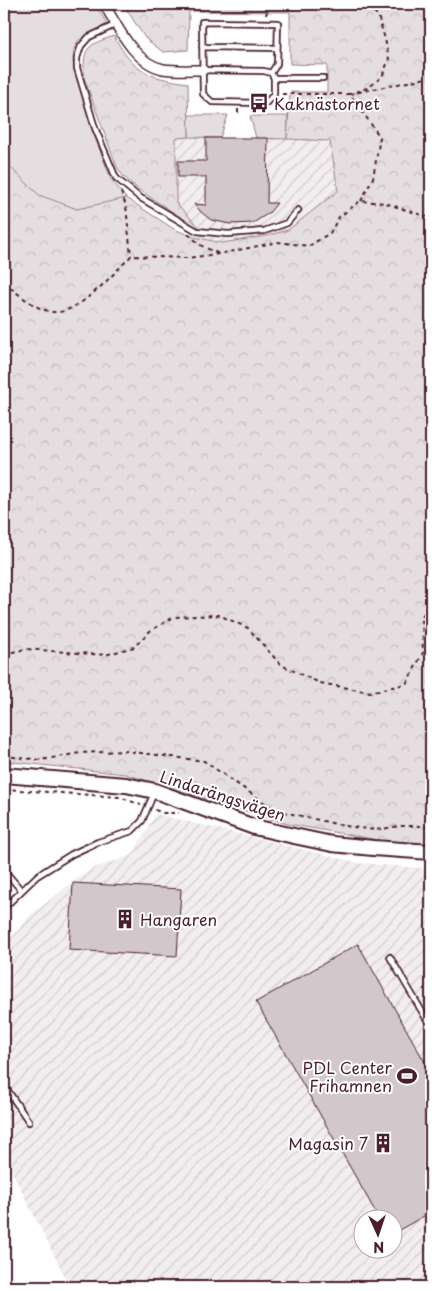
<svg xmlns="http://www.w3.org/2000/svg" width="435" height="1291" viewBox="0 0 435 1291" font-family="'Playpen Sans',sans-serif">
<defs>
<pattern id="industrial-furrows" width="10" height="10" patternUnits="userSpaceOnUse" patternTransform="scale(1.25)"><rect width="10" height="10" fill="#f2eeef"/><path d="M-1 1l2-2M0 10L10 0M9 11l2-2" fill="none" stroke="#d1cccd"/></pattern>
<pattern id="forest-crowns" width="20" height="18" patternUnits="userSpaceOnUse" patternTransform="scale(1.25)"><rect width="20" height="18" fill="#e5dee0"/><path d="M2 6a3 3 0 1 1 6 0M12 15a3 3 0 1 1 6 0" fill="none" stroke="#c6bec0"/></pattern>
</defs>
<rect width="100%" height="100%" fill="#fff"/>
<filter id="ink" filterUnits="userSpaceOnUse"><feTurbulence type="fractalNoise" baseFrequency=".02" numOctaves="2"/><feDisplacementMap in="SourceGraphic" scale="10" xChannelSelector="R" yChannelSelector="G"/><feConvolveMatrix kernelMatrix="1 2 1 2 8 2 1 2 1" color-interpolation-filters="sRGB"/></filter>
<g filter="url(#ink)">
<!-- industrial -->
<path fill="url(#industrial-furrows)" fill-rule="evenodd" d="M176 137 268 138 330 141 338 191 288 230 266 236 222 243 194 237 199 227 176 203Z
M156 814 359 863 431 869V1287H70L4 1156V946L30 916 76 879 91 869 132 855ZM362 1218H392V1248H362Z"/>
<!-- green -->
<path fill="#e5dee0" stroke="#987e86" d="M4 4H95L107 24 79 40 74 49 73 62 92 129 111 179 126 198 121 200 124 207 4 218Z
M188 115H228L220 138 189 137Z
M250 116H288L287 139 256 138Z"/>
<!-- forest -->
<path fill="url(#forest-crowns)" stroke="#987e86" d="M123 4H431V845H406L288 824 125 774 4 761V161L39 195 77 209 126 198 174 229 194 237 222 243 266 236 288 230 338 191 330 141 287 139 290 92H327V65L290 64V12L189 11 188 50 163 52 145 38Z
M114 36C134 73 147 77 188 83L189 137 176 138V203L199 227 198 229 135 187 123 176 117 167 84 78C83 48 86 45 114 36Z"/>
<!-- building -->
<path fill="#d2c7cb" stroke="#4a1f2b" d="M206 138H268L267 203H277L269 213 253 223 230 224 211 220 201 212 194 204 206 205V177H178V161H206Z
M73 883 181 889 177 956 69 950Z
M358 944 431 1073V1212L392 1234V1218H379L256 1002Z"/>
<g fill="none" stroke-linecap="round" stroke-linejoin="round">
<defs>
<path id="lane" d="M202 22 278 23 277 64 271 73 274 78V94L266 103 212 102 203 94Z
M117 24 89 37 81 46 77 58V68L95 128 116 178 139 197 197 231 228 234 264 231 287 223 298 210
M202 47 277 48
M203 70 264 71 271 73
M274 78H323
M4 870 21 890
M4 908 37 876 72 854 98 842 132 831 142 821 154 793
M390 957 427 1020 431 1021
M4 1085 29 1122"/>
<path id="street" d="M104 4C118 27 134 63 163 69 176 71 190 70 203 70"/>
<path id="secondary" d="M4 775 126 785 155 791 254 827 294 836 332 844 373 848 431 852"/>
</defs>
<!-- lane casing -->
<use href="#lane" stroke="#4a1f2b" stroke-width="8"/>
<!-- street casing -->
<use href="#street" stroke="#4a1f2b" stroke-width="12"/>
<!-- secondary casing -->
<use href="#secondary" stroke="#4a1f2b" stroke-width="18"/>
<!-- path -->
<path stroke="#4a1f2b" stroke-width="2" stroke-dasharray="4 4" stroke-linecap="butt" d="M266 15 269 4
M356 92 367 88 382 77 389 59 385 39 378 16 367 4
M282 94H350
M238 109V115
M121 192 126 206 131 256
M361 201 373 178 380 137 350 94 431 77
M188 234 202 246 219 254
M4 283C18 293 35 310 54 312 78 315 115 272 131 256L186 258 219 254 278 242 309 246 330 233 339 217 360 201 385 203 431 218
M4 654 26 649 105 655 134 647 150 631 174 617 219 615 248 628 281 665 320 683 370 692 406 684 423 653 422 616 431 603
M4 756 41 760 80 753 125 751 204 761 275 810 345 826 375 830 400 826H421L431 829
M4 789 120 797 141 805
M155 810 163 813H179"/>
<!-- lane -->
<use href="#lane" stroke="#fff" stroke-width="4.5"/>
<!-- street -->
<use href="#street" stroke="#fff" stroke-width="9"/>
<!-- secondary -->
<use href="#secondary" stroke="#fff" stroke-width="14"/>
</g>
</g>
<!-- icons -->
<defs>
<symbol id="bus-bare" viewBox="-9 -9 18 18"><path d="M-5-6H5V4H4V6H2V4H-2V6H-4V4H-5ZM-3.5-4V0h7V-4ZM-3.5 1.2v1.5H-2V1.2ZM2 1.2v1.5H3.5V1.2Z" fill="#4a1f2b" stroke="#fff" stroke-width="2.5" paint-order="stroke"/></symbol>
<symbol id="building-bare" viewBox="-9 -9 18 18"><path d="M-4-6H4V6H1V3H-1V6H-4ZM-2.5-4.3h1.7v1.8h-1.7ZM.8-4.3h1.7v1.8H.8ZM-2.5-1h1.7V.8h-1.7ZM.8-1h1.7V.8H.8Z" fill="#4a1f2b" stroke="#fff" stroke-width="2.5" paint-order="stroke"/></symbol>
<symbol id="stadium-bare" viewBox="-9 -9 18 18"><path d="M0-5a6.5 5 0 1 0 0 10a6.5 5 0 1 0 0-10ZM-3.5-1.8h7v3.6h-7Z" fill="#4a1f2b" stroke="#fff" stroke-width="2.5" paint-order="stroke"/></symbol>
</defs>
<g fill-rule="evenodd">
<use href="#bus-bare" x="245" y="89" width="28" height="28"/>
<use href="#building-bare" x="111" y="905" width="28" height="28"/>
<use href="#stadium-bare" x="393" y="1062" width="28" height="28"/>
<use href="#building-bare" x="369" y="1129" width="28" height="28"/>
</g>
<g text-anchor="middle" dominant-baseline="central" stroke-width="4" stroke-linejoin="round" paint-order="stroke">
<!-- poi labels -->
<g font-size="16" fill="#4a1f2b" stroke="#fff" text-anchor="start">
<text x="274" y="103">Kaknästornet</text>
<text x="140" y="919">Hangaren</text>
<text x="392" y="1067" text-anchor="end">PDL Center<tspan x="392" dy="18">Frihamnen</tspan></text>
<text x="368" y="1143" text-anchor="end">Magasin 7</text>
</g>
<!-- street labels -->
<g font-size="16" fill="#4a1f2b" stroke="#fff">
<text transform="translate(223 795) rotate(18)">Lindarängsvägen</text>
</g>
</g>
<!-- margin -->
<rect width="435" height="1291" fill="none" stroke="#fff" stroke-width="20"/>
<rect x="10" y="10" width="415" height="1271" fill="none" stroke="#4a1f2b" stroke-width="2" filter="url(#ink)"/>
<!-- north arrow -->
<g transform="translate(378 1234) rotate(177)"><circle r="24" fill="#ffffff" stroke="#b7a5aa"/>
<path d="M0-4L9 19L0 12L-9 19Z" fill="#4a1f2b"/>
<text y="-8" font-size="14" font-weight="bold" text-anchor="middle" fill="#4a1f2b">N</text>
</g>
</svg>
